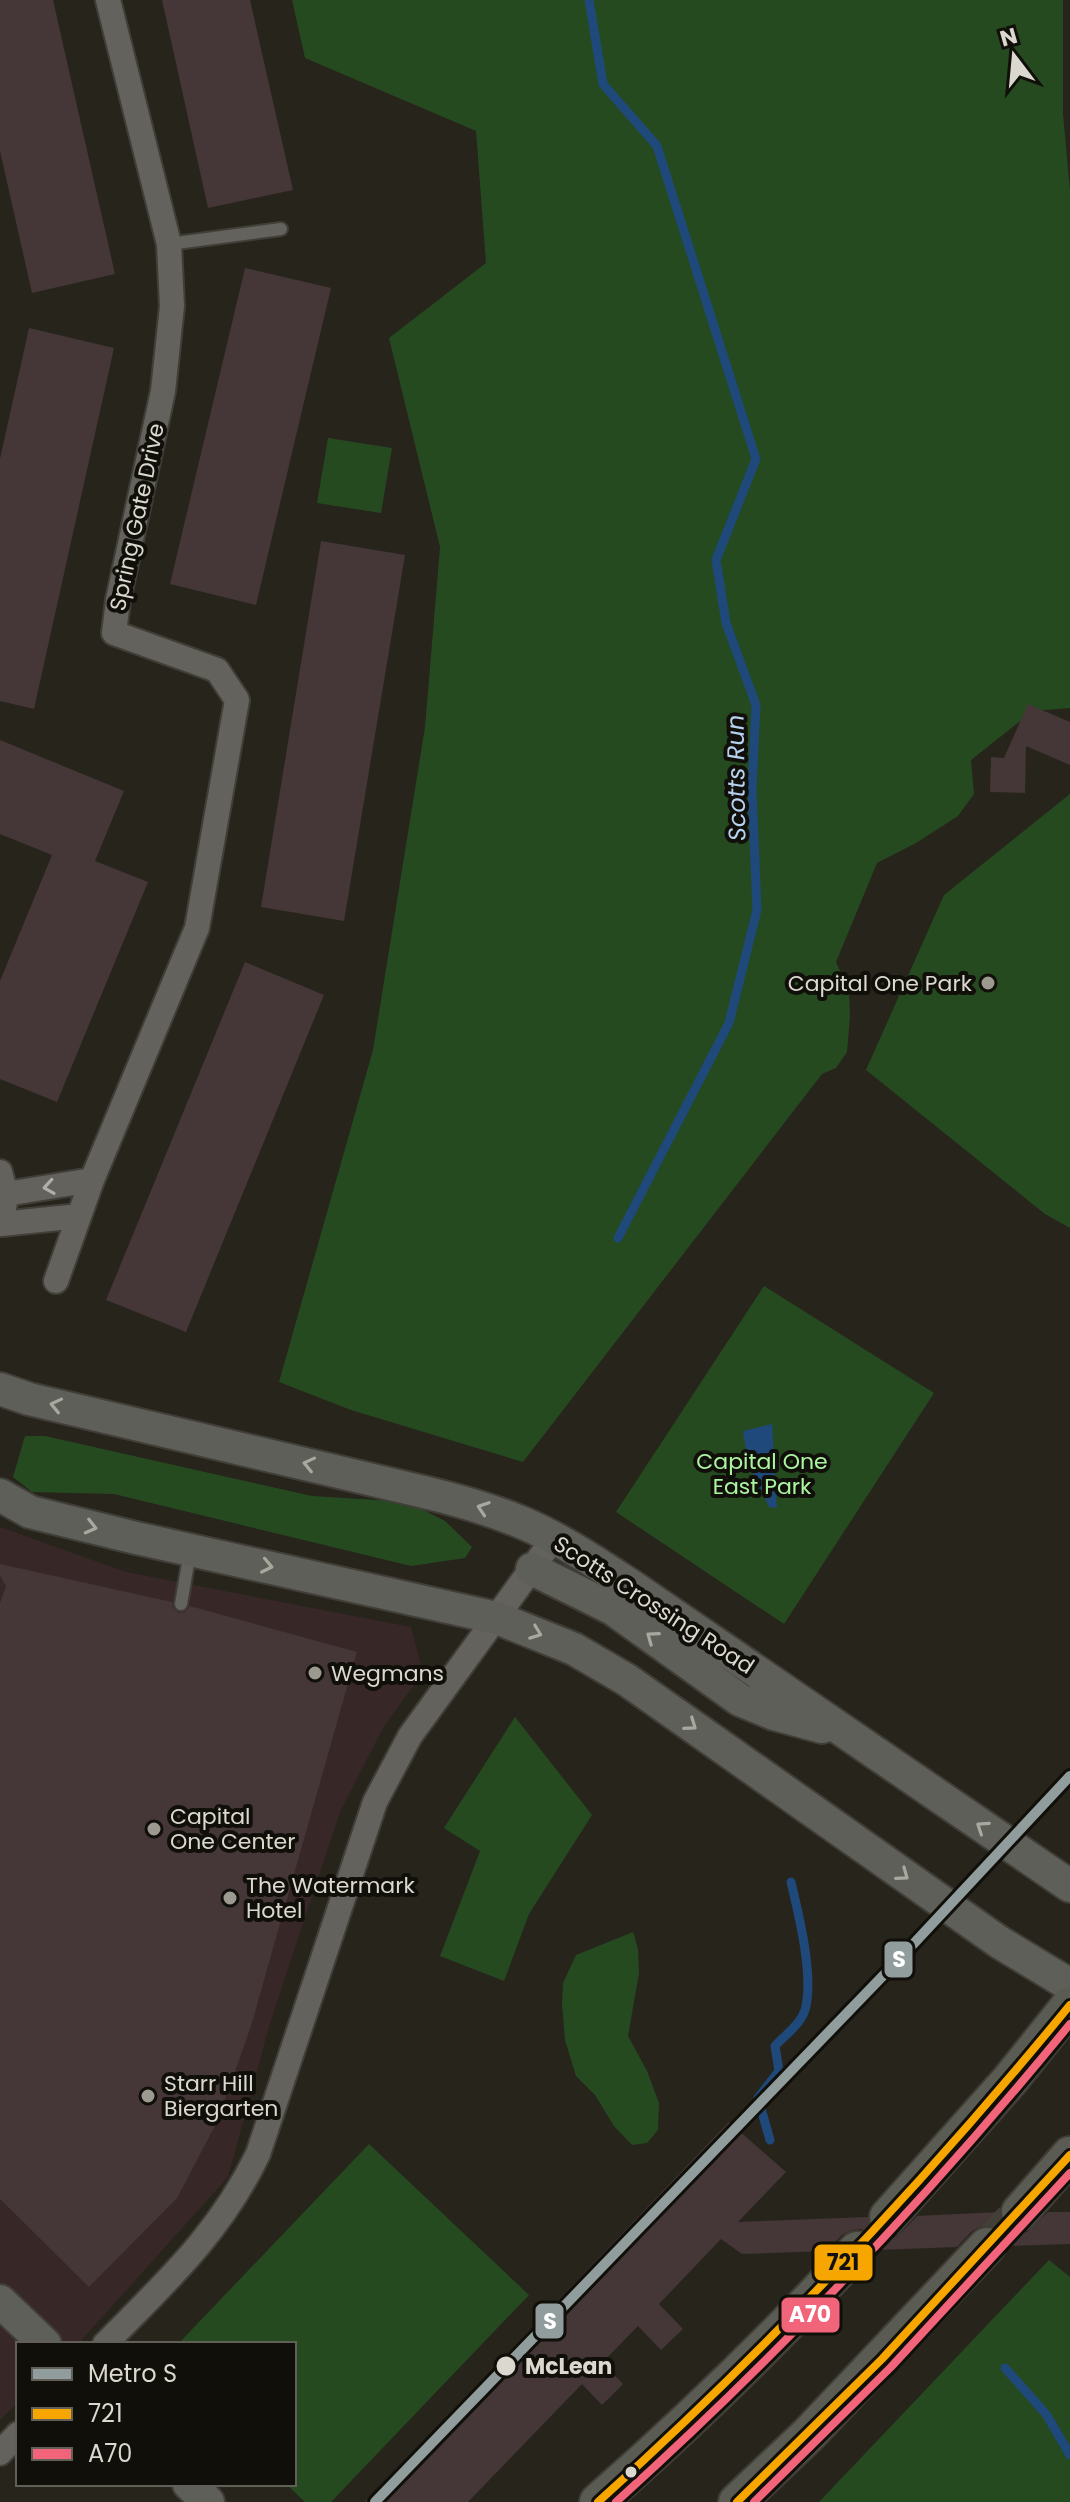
<svg xmlns="http://www.w3.org/2000/svg" width="1070" height="2502" viewBox="0 0 1070 2502" font-family="Poppins,sans-serif">
<rect width="100%" height="100%" fill="#27241c"/>
<!-- commercial -->
<path fill="#382727" d="M0 1527 126 1572 411 1627 423 1673 384 1726 340 1812 270 2023 228 2177 78 2344H18V2402L0 2420Z"/>
<!-- green -->
<path fill="#264a20" d="M292 0H1063V114L1070 191V708L1033 711 971 760 974 794 958 816 916 843 877 863 836 962 849 992 850 1016 847 1052 836 1068 822 1074 523 1462 351 1410 279 1382 373 1050 425 727 440 547 389 338 486 263 476 131 305 58Z
M328 438 392 448 381 513 317 503Z
M1070 794V1228L1045 1214 866 1070 944 895Z
M764 1286 934 1393 784 1624 616 1512Z
M25 1436H45L312 1496 408 1502 445 1521 472 1547 465 1558 411 1566 114 1494 32 1492 13 1477Z
M515 1717 592 1815 529 1914 504 1981 440 1956 480 1851 444 1828Z
M633 1932 638 1949 639 1973 628 2036 647 2071 659 2103 658 2130 647 2143 632 2145 614 2126 595 2095 576 2076 565 2040 562 2003 563 1983 576 1955Z
M369 2144 529 2295 331 2502H305L286 2484H294V2344H178Z
M1049 2260 1070 2277V2502H819Z"/>
<!-- water -->
<path fill="#1f497a" d="M772 1424 777 1508 769 1507 748 1462 743 1431Z"/>
<g fill="none" stroke-linecap="round" stroke-linejoin="round">
<!-- stream -->
<path stroke="#1f497a" stroke-width="9" d="M589 0 603 84 657 146 756 459 716 560 726 623 756 705 752 790 757 910 729 1023 618 1238
M770 2140 758 2098 779 2071 775 2046C786 2034 803 2023 806 2006 813 1972 799 1916 791 1882
M1005 2368 1046 2414 1070 2455"/>
</g>
<!-- building -->
<path fill="#453638" d="M0 0H53L115 274 32 293 0 151Z
M162 0H250L293 190 208 208Z
M245 268 331 288 256 605 170 584Z
M29 328 114 348 34 709 0 701V459Z
M321 541 405 555 344 921 261 907Z
M1028 704 1070 722V765L1026 746 1025 793 990 792 991 757 1004 758Z
M0 740 124 791 95 861 148 882 57 1102 0 1079V981L52 855 0 834Z
M245 962 324 995 186 1332 106 1300Z
M0 1564 172 1602 173 1608 179 1613 185 1612 190 1606 357 1652 251 2026 217 2122 177 2198 89 2287 0 2199V1603L6 1586 0 1576Z
M729 2122 786 2172 738 2222 868 2217 874 2232 885 2238 895 2237 903 2231 917 2216 1000 2212 1006 2227 1017 2233 1027 2232 1048 2212H1070V2244L1007 2246 1002 2231 991 2226H982L972 2231 957 2247 877 2250 872 2235 861 2229 852 2230 842 2235 827 2251 742 2254 721 2239 659 2304 683 2329 661 2350 638 2326 602 2363 623 2384 602 2405 582 2384 468 2502H365Z"/>
<g fill="none" stroke-linecap="round" stroke-linejoin="round">
<!-- primary-tunnel -->
<path stroke="#423f37" stroke-width="36" stroke-dasharray="36 18" stroke-linecap="butt" d="M987 2246 1020 2212"/>
<defs>
<path id="lane" d="M169 244 281 229
M181 1604 190 1552"/>
<path id="street" d="M0 1172 6 1194 4 1209
M6 1194 92 1180
M1 1224 79 1216
M56 1281 92 1180 197 928 237 700 217 670 114 633 118 600 163 391 172 306 169 244 108 0
M105 2344C165 2283 220 2233 258 2154L375 1802 410 1736 554 1538
M0 2453 18 2434"/>
<path id="secondary" d="M0 1389 29 1399 428 1493C461 1501 492 1510 523 1523 563 1540 599 1565 636 1589L1070 1886
M0 1495 30 1512 136 1538 497 1618 574 1649 627 1680 999 1942 1070 1985
M532 1569 613 1609 740 1700 774 1714 822 1727
M0 2301 45 2344
M189 2484 208 2502"/>
<path id="primary" d="M1020 2212 1070 2155
M888 2217 1010 2080 1070 2005
M598 2502C688 2423 775 2339 857 2250
M737 2502 809 2434 987 2246"/>
</defs>
<!-- lane casing -->
<use href="#lane" stroke="#413e38" stroke-width="16"/>
<!-- street casing -->
<use href="#street" stroke="#413e38" stroke-width="28"/>
<!-- secondary casing -->
<use href="#secondary" stroke="#413e38" stroke-width="36"/>
<!-- primary casing -->
<use href="#primary" stroke="#413e38" stroke-width="40"/>
<!-- lane -->
<use href="#lane" stroke="#64625c" stroke-width="12"/>
<!-- street -->
<use href="#street" stroke="#64625c" stroke-width="24"/>
<!-- secondary -->
<use href="#secondary" stroke="#5e5f58" stroke-width="32"/>
<!-- primary -->
<use href="#primary" stroke="#5a5b53" stroke-width="36"/>
<defs>
<path id="bus-1" d="M598 2502C769 2348 924 2183 1070 2005
M737 2502 882 2359 1070 2155"/>
<path id="bus-2" d="M616 2502C780 2354 930 2195 1070 2024
M754 2502 891 2367 1070 2173"/>
</defs>
<!-- bus-1 casing -->
<use href="#bus-1" stroke="#110f09" stroke-width="14"/>
<!-- bus-2 casing -->
<use href="#bus-2" stroke="#110f09" stroke-width="14"/>
<!-- bus-1 -->
<use href="#bus-1" stroke="#f7a600" stroke-width="8"/>
<!-- bus-2 -->
<use href="#bus-2" stroke="#f1647a" stroke-width="8"/>
<defs>
<path id="metro-1" d="M375 2502 904 1954 1070 1776"/>
</defs>
<!-- metro-1 casing -->
<use href="#metro-1" stroke="#110f09" stroke-width="16"/>
<!-- metro-1 -->
<use href="#metro-1" stroke="#919d9d" stroke-width="10"/>
</g>
<!-- one-way arrows -->
<defs><path id="oneway-chevron" d="M-2-3.5L2.5 0L-2 3.5" fill="none" stroke-width="1.6" stroke-linecap="round" stroke-linejoin="round" transform="scale(2)"/></defs>
<use stroke="#b1afa7" href="#oneway-chevron" transform="translate(49 1187) rotate(171)"/>
<g stroke="#a9a89f">
<use href="#oneway-chevron" transform="translate(56 1405) rotate(-167)"/>
<use href="#oneway-chevron" transform="translate(309 1464) rotate(-167)"/>
<use href="#oneway-chevron" transform="translate(483 1508) rotate(-161)"/>
<use href="#oneway-chevron" transform="translate(91 1527) rotate(14)"/>
<use href="#oneway-chevron" transform="translate(267 1566) rotate(12)"/>
<use href="#oneway-chevron" transform="translate(536 1633) rotate(21)"/>
<use href="#oneway-chevron" transform="translate(652 1637) rotate(-144)"/>
<use href="#oneway-chevron" transform="translate(691 1725) rotate(35)"/>
<use href="#oneway-chevron" transform="translate(982 1827) rotate(-146)"/>
<use href="#oneway-chevron" transform="translate(903 1875) rotate(36)"/>
</g>
<!-- markers -->
<g fill="#9c9990" stroke="#110f09" stroke-width="3">
<circle cx="988" cy="983" r="8"/>
<circle cx="315" cy="1673" r="8"/>
<circle cx="154" cy="1829" r="8"/>
<circle cx="230" cy="1898" r="8"/>
<circle cx="148" cy="2096" r="8"/>
</g>
<g fill="#dbd8cf" stroke="#110f09" stroke-width="3">
<circle cx="506" cy="2366" r="11"/>
<circle cx="631" cy="2472" r="7"/>
</g>
<g text-anchor="middle" dominant-baseline="central" stroke-width="8" stroke-linejoin="round" paint-order="stroke">
<!-- street labels -->
<g font-size="22" fill="#dbd8cf" stroke="#110f09">
<text transform="translate(137 517) rotate(-78)">Spring Gate Drive</text>
<text transform="translate(654 1605) rotate(33)">Scotts Crossing Road</text>
</g>
<!-- poi labels -->
<g font-size="22" fill="#dbd8cf" stroke="#110f09" text-anchor="start">
<text x="972" y="983" text-anchor="end">Capital One Park</text>
<text x="331" y="1673">Wegmans</text>
<text x="170" y="1816">Capital<tspan x="170" dy="25">One Center</tspan></text>
<text x="246" y="1885">The Watermark<tspan x="246" dy="25">Hotel</tspan></text>
<text x="164" y="2083">Starr Hill<tspan x="164" dy="25">Biergarten</tspan></text>
</g>
<!-- park labels -->
<g font-size="22" fill="#abf5a1" stroke="#110f09">
<text x="762" y="1461">Capital One<tspan x="762" dy="25">East Park</tspan></text>
</g>
<!-- stop labels -->
<g font-size="22" font-weight="bold" fill="#dbd8cf" stroke="#110f09" text-anchor="start">
<text x="525" y="2366">McLean</text>
</g>
<!-- water labels -->
<g font-size="24" font-style="italic" fill="#b7d1f1" stroke="#110f09">
<text transform="translate(736 778) rotate(-91)">Scotts Run</text>
</g>
</g>
<g stroke="#110f09" stroke-width="3">
<rect x="883" y="1940" width="31" height="39" rx="8" fill="#919d9d"/>
<rect x="813" y="2243" width="61" height="39" rx="8" fill="#f7a600"/>
<rect x="780" y="2296" width="61" height="38" rx="8" fill="#f1647a"/>
<rect x="534" y="2302" width="31" height="38" rx="8" fill="#919d9d"/>
</g>
<g font-size="22" text-anchor="middle" font-weight="bold" fill="#fff">
<text x="899" y="1967">S</text>
<text x="810" y="2322">A70</text>
<text x="550" y="2329">S</text>
</g>
<g font-size="22" text-anchor="middle" font-weight="bold" fill="#111">
<text x="843" y="2270">721</text>
</g>
<!-- legend -->
<rect x="16" y="2342" width="280" height="144" fill="#110f09" stroke="#625f58" stroke-width="2"/>
<rect x="32" y="2368" width="40" height="12" fill="#919d9d" stroke="#625f58" stroke-width="2"/>
<text x="88" y="2382" font-size="24" fill="#dbd8cf">Metro S</text>
<rect x="32" y="2408" width="40" height="12" fill="#f7a600" stroke="#625f58" stroke-width="2"/>
<text x="88" y="2422" font-size="24" fill="#dbd8cf">721</text>
<rect x="32" y="2448" width="40" height="12" fill="#f1647a" stroke="#625f58" stroke-width="2"/>
<text x="88" y="2462" font-size="24" fill="#dbd8cf">A70</text>
<!-- north arrow -->
<g transform="translate(1014 56) rotate(344)" stroke="#110f09" stroke-width="6" paint-order="stroke">
<path d="M0-6L14 30L0 20L-14 30Z" fill="#dbd8cf"/>
<text y="-12" font-size="22" font-weight="bold" text-anchor="middle" fill="#dbd8cf">N</text>
</g>
</svg>
